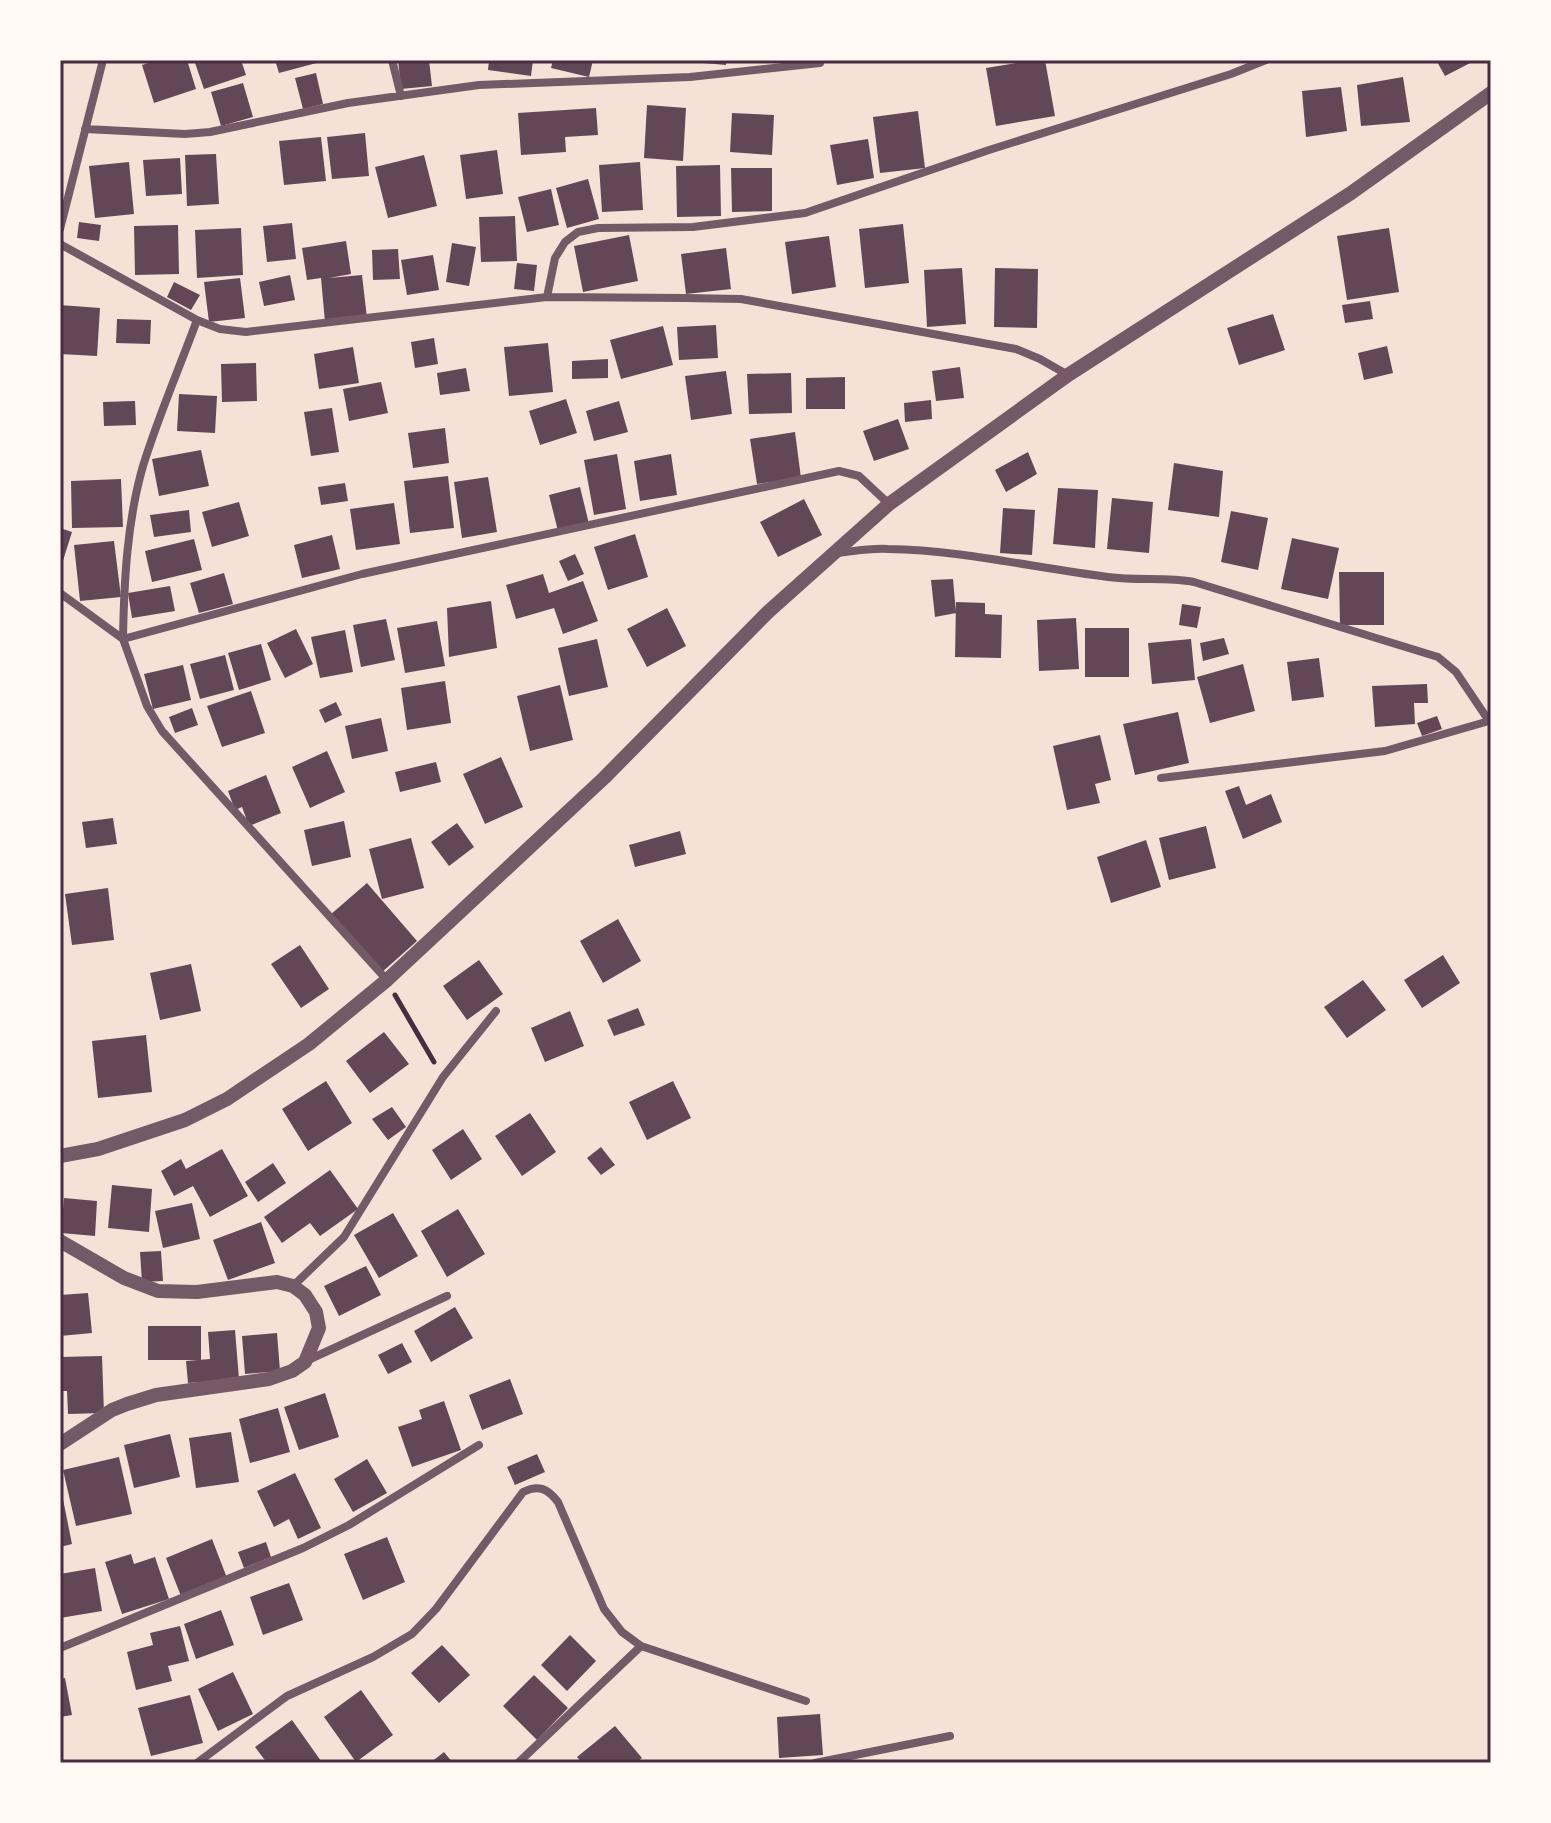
<svg xmlns="http://www.w3.org/2000/svg" width="1551" height="1823" viewBox="0 0 1551 1823" font-family="Commissioner,sans-serif">
<rect width="100%" height="100%" fill="#f7e1d7"/>
<!-- building -->
<path fill="#644757" d="M157 60H187L196 89 154 103 142 65Z
M194 60H241L246 75 204 89Z
M275 60H323L324 61 279 73Z
M398 60H429L432 86 401 89Z
M489 60H533L531 76 488 70Z
M553 60H593L589 77 551 68Z
M692 60H726V65L692 62Z
M1034 60H1045L1055 116 996 126 986 68Z
M1436 60H1476L1445 76Z
M316 73 323 104 303 109 295 78Z
M1403 77 1410 122 1361 126 1357 85Z
M243 83 253 117 221 126 211 92Z
M1341 87 1347 131 1306 137 1302 91Z
M647 105 686 108 683 161 644 158Z
M596 108 598 135 565 137 566 152 521 155 518 113Z
M918 111 925 168 880 173 873 117Z
M732 113 774 115 772 155 730 152Z
M365 133 369 176 332 179 327 137Z
M321 137 326 181 284 185 279 141Z
M868 139 874 178 837 185 830 145Z
M497 150 503 194 466 199 460 155Z
M216 154 219 204 187 206 185 155Z
M424 155 437 206 388 218 375 167Z
M180 158 182 194 146 196 143 160Z
M129 162 134 214 95 218 89 166Z
M640 162 643 210 602 212 599 165Z
M720 165 721 216 677 217 676 166Z
M731 168H772V211L732 212Z
M588 179 599 219 567 228 556 188Z
M551 189 559 225 527 232 518 197Z
M515 216 517 261 481 262 479 217Z
M79 222 101 225 99 241 77 238Z
M292 223 296 259 267 262 263 226Z
M903 224 909 283 865 288 859 229Z
M178 225 179 274 135 275 134 226Z
M241 228 243 275 197 278 195 230Z
M1389 228 1399 292 1347 300 1337 236Z
M629 235 638 281 583 292 574 246Z
M829 236 836 287 792 294 785 242Z
M346 241 351 274 329 278 362 275 367 318 325 322 321 278 307 280 302 248Z
M452 243 476 247 469 286 446 282Z
M726 248 731 289 686 294 681 254Z
M398 249 400 279 373 280 372 250Z
M433 255 439 290 407 295 401 260Z
M517 263 537 265 534 291 514 289Z
M962 268 966 324 927 327 924 270Z
M995 268 1038 269 1037 328 994 327Z
M290 275 295 300 264 306 259 282Z
M240 278 245 318 209 322 204 282Z
M174 282 200 295 191 310 167 297Z
M1370 301 1373 319 1345 323 1342 305Z
M60 305 100 308 97 356 60 354Z
M1273 314 1285 350 1239 365 1227 328Z
M117 319 151 320 150 344 116 343Z
M716 325 718 358 679 360 677 327Z
M663 326 673 365 621 379 610 340Z
M434 338 438 364 415 368 411 342Z
M548 343 553 392 509 396 504 347Z
M1387 346 1393 373 1364 380 1358 353Z
M353 347 359 383 319 389 314 354Z
M608 359V378L572 379V361Z
M256 363 257 401 222 402 221 364Z
M960 367 964 398 936 401 932 371Z
M466 368 470 391 440 395 437 373Z
M726 371 732 414 691 420 685 376Z
M791 373 792 413 749 414 747 374Z
M845 377V409H806V378Z
M381 382 388 413 349 421 343 389Z
M179 394 217 396 215 433 177 431Z
M566 399 577 433 540 445 529 411Z
M931 400 932 419 905 422 904 403Z
M135 401 136 425 104 426 103 402Z
M619 401 628 432 594 441 586 411Z
M332 408 339 452 311 456 304 412Z
M898 419 909 449 874 461 863 431Z
M445 428 449 463 413 468 408 433Z
M795 432 801 478 757 484 750 439Z
M201 450 209 486 159 496 152 459Z
M1028 452 1037 474 1006 492 995 470Z
M617 454 626 509 594 515 584 460Z
M671 454 677 495 640 501 634 461Z
M1174 463 1223 471 1219 517 1168 510Z
M448 476 454 528 410 533 404 481Z
M488 477 497 532 462 538 454 482Z
M121 479 123 527 72 528 71 481Z
M345 483 348 501 321 505 318 487Z
M580 487 589 524 558 531 549 495Z
M1058 488 1098 490 1095 548 1053 544Z
M1112 498 1153 502 1149 553 1107 549Z
M804 499 822 535 778 557 760 522Z
M239 502 249 536 212 547 202 512Z
M394 503 400 544 356 550 350 509Z
M1003 508 1035 510 1032 555 1000 553Z
M189 510 191 532 154 537 150 515Z
M1231 511 1268 518 1258 570 1221 562Z
M60 528 72 532 61 567H60Z
M635 534 648 577 608 590 594 547Z
M332 535 340 569 302 578 294 545Z
M1292 538 1339 548 1328 599 1281 589Z
M194 539 202 570 152 582 145 551Z
M114 541 121 597 80 601 74 545Z
M575 554 584 574 568 581 559 561Z
M1339 572H1384V625H1340Z
M224 573 233 604 199 613 190 583Z
M543 574 549 593 583 581 598 621 563 634 554 608 516 619 506 585Z
M953 579 956 613 935 617 931 580Z
M170 586 175 611 132 618 128 593Z
M491 601 497 648 449 657 447 608Z
M956 602 985 603V614L1002 615 1001 658 955 657Z
M1182 604 1201 607 1197 628 1179 625Z
M667 608 686 646 647 667 627 629Z
M1076 618 1079 669 1039 671 1037 620Z
M386 619 395 660 361 667 353 625Z
M437 621 445 666 405 673 397 628Z
M1085 628H1129V677H1085Z
M296 629 313 664 285 678 267 643Z
M345 630 353 672 320 678 311 637Z
M1224 638 1229 654 1203 661 1200 643Z
M597 639 608 687 569 696 558 648Z
M1191 639 1195 680 1152 684 1148 643Z
M261 644 271 680 239 690 228 653Z
M225 655 234 690 200 699 190 664Z
M1319 658 1324 697 1292 701 1287 662Z
M1243 664 1255 711 1210 723 1197 677Z
M183 665 191 700 153 709 144 674Z
M445 681 451 723 407 730 401 688Z
M1427 684 1428 703H1414L1415 724 1375 727 1372 686Z
M560 685 573 740 530 751 517 696Z
M251 691 265 733 222 747 207 706Z
M336 702 342 715 325 723 319 710Z
M192 708 198 725 175 733 169 717Z
M1178 712 1189 763 1135 775 1123 724Z
M1437 716 1442 729 1422 736 1417 723Z
M381 718 388 751 352 759 345 726Z
M1100 735 1111 780 1095 784 1100 803 1067 810 1053 746Z
M327 751 345 792 310 808 292 767Z
M501 757 523 807 485 824 463 774Z
M436 762 441 782 400 792 395 772Z
M266 775 281 813 249 826 242 807 235 810 228 791Z
M1239 786 1246 805 1271 794 1282 822 1243 839 1225 791Z
M113 818 117 844 86 848 82 822Z
M344 821 351 857 312 866 304 830Z
M457 823 474 847 449 866 431 842Z
M1206 826 1216 868 1169 880 1159 838Z
M680 831 686 854 635 867 629 845Z
M411 838 424 888 382 899 369 849Z
M1146 840 1161 887 1111 903 1097 857Z
M367 883 417 941 381 973 330 915Z
M108 888 114 940 72 945 65 894Z
M618 919 641 961 603 983 580 941Z
M300 945 329 989 301 1008 271 964Z
M1443 955 1460 983 1422 1008 1404 980Z
M479 960 503 994 467 1020 443 986Z
M191 964 201 1011 160 1020 150 973Z
M1363 980 1386 1010 1347 1038 1324 1007Z
M638 1008 645 1025 614 1036 607 1020Z
M570 1011 584 1046 545 1062 531 1028Z
M384 1032 409 1064 370 1093 346 1061Z
M146 1035 152 1092 98 1098 92 1041Z
M326 1081 352 1123 308 1151 282 1109Z
M673 1081 691 1118 647 1140 629 1102Z
M392 1107 406 1127 388 1140 372 1119Z
M530 1113 556 1152 522 1176 495 1136Z
M463 1129 482 1159 451 1180 432 1150Z
M601 1147 615 1165 601 1175 587 1158Z
M222 1149 248 1196 210 1217 193 1186 174 1196 161 1171 181 1159 186 1169Z
M273 1163 286 1183 258 1202 245 1182Z
M330 1170 358 1209 320 1236 310 1223 282 1243 264 1217Z
M112 1185 152 1189 149 1232 108 1228Z
M64 1198 97 1201 95 1236 61 1233Z
M192 1203 200 1239 163 1248 155 1211Z
M458 1209 485 1254 447 1277 421 1231Z
M393 1213 418 1256 379 1278 354 1235Z
M261 1222 275 1263 228 1280 213 1240Z
M161 1251 163 1281 142 1282 140 1252Z
M366 1266 381 1295 339 1316 324 1286Z
M88 1293 92 1333 60 1336V1295Z
M455 1307 473 1338 431 1362 414 1331Z
M148 1326H201V1360H148Z
M235 1330 239 1379 188 1383 186 1361 210 1359 208 1332Z
M277 1333 280 1371 245 1374 242 1336Z
M402 1343 412 1362 388 1374 378 1355Z
M102 1356 104 1413 68 1414 67 1391H60V1357Z
M510 1379 523 1414 482 1430 469 1395Z
M325 1393 339 1437 299 1450 284 1407Z
M444 1401 461 1450 412 1467 398 1427 422 1419 419 1410Z
M278 1408 290 1452 250 1463 239 1419Z
M231 1432 239 1482 196 1488 189 1438Z
M170 1434 180 1477 134 1488 124 1445Z
M537 1454 545 1472 515 1485 507 1467Z
M119 1457 132 1514 76 1526 63 1470Z
M367 1459 387 1493 353 1512 334 1479Z
M295 1473 321 1528 298 1539 289 1519 274 1527 257 1491Z
M60 1499H63L72 1544 60 1547Z
M387 1537 405 1582 363 1600 344 1554Z
M212 1539 227 1578 181 1596 166 1558Z
M266 1542 271 1557 244 1568 238 1552Z
M131 1554 134 1564 155 1557 169 1599 122 1614 105 1562Z
M95 1568 102 1611 60 1618V1574Z
M289 1583 303 1620 263 1635 250 1597Z
M221 1610 234 1645 196 1659 184 1624Z
M180 1626 189 1661 168 1666 172 1681 136 1690 127 1652 153 1645 150 1633Z
M570 1635 596 1661 567 1691 541 1665Z
M442 1645 470 1675 439 1703 411 1673Z
M233 1672 253 1714 218 1731 198 1689Z
M534 1675 568 1708 537 1740 503 1706Z
M65 1678 72 1715 60 1717V1679Z
M361 1690 393 1735 356 1762 324 1717Z
M190 1695 203 1743 151 1756 138 1708Z
M820 1714 823 1755 779 1758 777 1717Z
M292 1720 321 1761 319 1763H267L255 1747Z
M615 1726 642 1758 636 1763H582L577 1757Z
M444 1752 453 1763H430Z"/>
<g fill="none" stroke-linecap="round" stroke-linejoin="round">
<!-- path -->
<path stroke="#4a2c40" stroke-width="5" d="M395 995 434 1062"/>
<!-- minor -->
<path stroke="#755966" stroke-width="8" d="M392 60 401 96
M85 129 185 134 210 132 348 103 479 85 690 77 820 63
M60 229 103 60
M60 244 197 320 220 329 246 332 547 297 685 298 741 299 1016 349 1040 359 1068 375
M547 297 555 258 565 242 578 232 598 228 693 227 805 213 989 150 1231 74 1266 60
M197 320C179 369 158 417 143 466 127 521 124 582 123 639L362 574 839 471 859 476 889 504
M838 553C855 551 871 548 888 549 961 550 1035 568 1108 577 1137 581 1166 577 1194 582L1438 657 1456 672 1489 721 1385 751 1161 778
M60 593 123 639 147 706 162 731 387 980
M293 1286 344 1237 443 1077 496 1011
M306 1361 447 1296
M641 1646 806 1701
M60 1648 303 1548 349 1525 479 1445
M197 1763 287 1696 373 1657 412 1634 436 1609 523 1492C539 1484 548 1489 558 1502L604 1609 622 1632 641 1646 518 1763
M815 1763 950 1736"/>
<!-- tertiary -->
<path stroke="#755966" stroke-width="14" d="M60 1156 98 1149 185 1120 227 1099 309 1044 387 980 604 778 768 612 889 504 1068 375 1351 193 1491 93
M60 1241 124 1278 158 1291 197 1292 277 1282 293 1286 305 1295 316 1312 319 1328 305 1362 292 1371 269 1379 156 1395 127 1404 112 1410 60 1444"/>
</g>
<!-- border -->
<rect width="1551" height="1823" fill="none" stroke="#fffaf5" stroke-width="124"/>
<rect x="62" y="62" width="1427" height="1699" fill="none" stroke="#4a2c40" stroke-width="3"/>
</svg>
